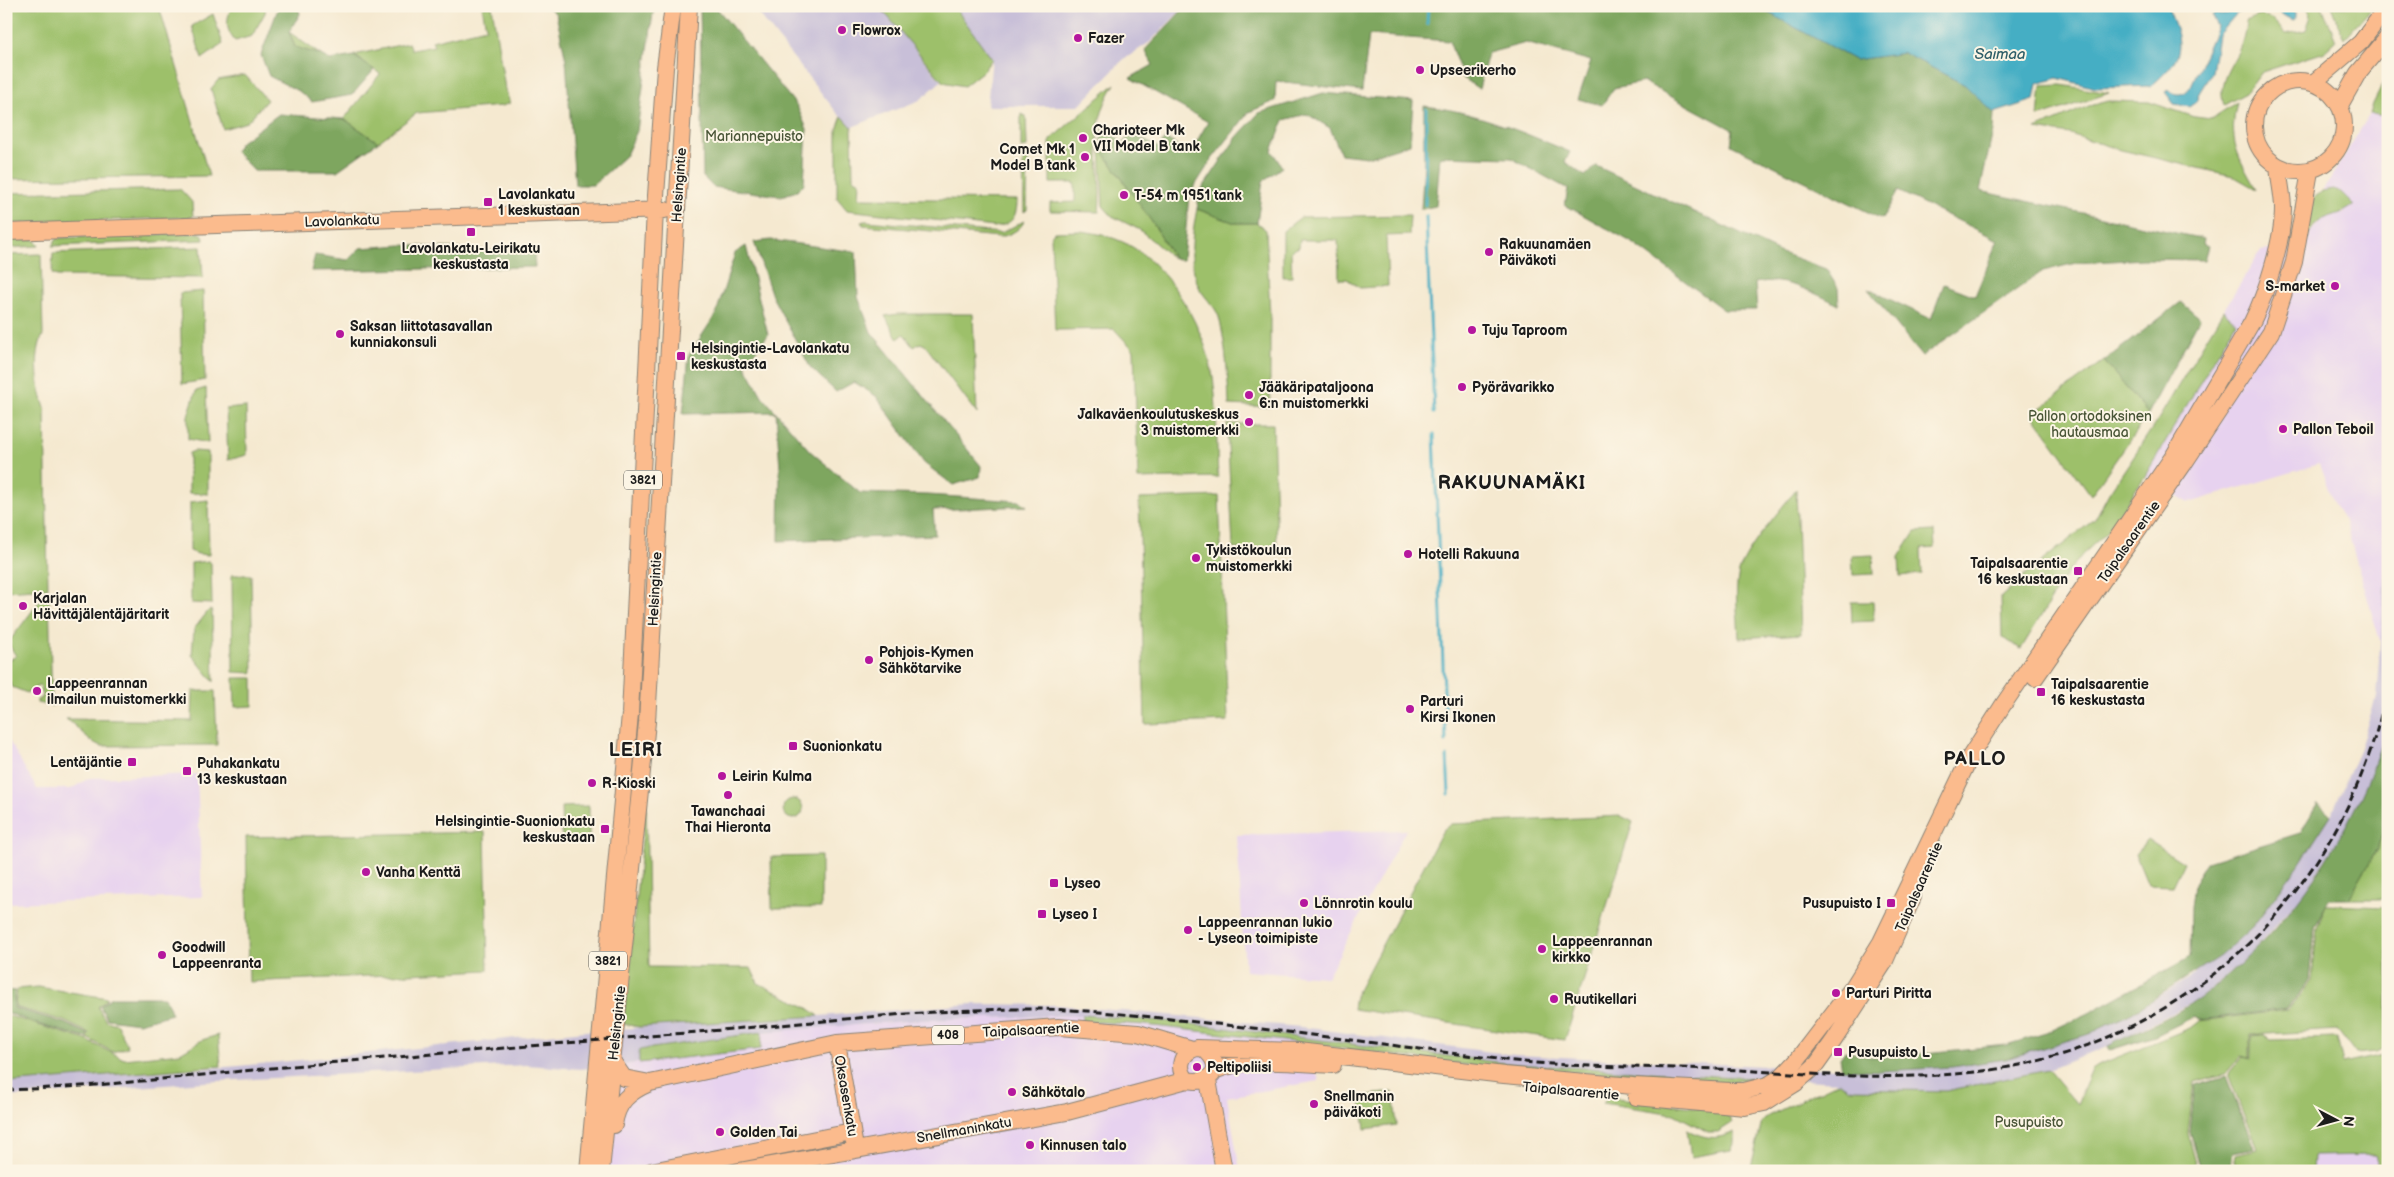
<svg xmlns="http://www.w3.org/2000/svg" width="2394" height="1177" viewBox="0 0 2394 1177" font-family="'Balsamiq Sans',sans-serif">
<rect width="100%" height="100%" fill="#fcf5e5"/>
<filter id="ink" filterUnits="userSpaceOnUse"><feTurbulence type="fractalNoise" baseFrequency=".02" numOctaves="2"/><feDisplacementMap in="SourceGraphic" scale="10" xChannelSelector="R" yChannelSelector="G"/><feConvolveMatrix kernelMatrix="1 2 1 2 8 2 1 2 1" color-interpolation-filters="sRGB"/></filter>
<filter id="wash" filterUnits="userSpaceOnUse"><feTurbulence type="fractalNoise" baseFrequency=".0096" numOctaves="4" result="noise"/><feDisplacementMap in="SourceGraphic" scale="20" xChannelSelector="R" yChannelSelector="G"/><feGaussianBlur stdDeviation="1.12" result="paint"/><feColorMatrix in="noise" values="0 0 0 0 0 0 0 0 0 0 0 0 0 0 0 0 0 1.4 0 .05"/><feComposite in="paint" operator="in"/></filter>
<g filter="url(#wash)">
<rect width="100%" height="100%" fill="#f5e9d0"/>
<!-- built -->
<path fill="#e7d2ef" d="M2370 114 2388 116 2386 570 2381 644 2345 522 2334 505 2319 464 2189 503 2145 476 2236 322 2223 311 2261 251 2302 246 2308 235 2323 218 2345 212 2333 190 2322 192Z
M6 736 37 789H71L89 778 197 774 202 897 6 903Z
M1406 830 1327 977 1245 971 1237 835Z
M1082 1015 1083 1021 1145 1025 1310 1044 1319 1081 1227 1097 1240 1171H593L605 1067 761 1049 762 1032 920 1020Z
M2375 1155 2379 1167H2388V1171H2312V1156Z"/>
<!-- industrial -->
<path fill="#c8bfd8" d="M752 6H879L941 81 920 100 852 127 838 114Z
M954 6H1185L1150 42 1123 60 1079 106H987L992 59Z
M2388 454V727L2378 759 2344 831 2302 895 2249 956 2199 999 2108 1046 2048 1070 1946 1091 1849 1089 1839 1082 1512 1064 1175 1022 1081 1015 920 1020 762 1032 639 1050V1063L580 1069 526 1065 218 1081 6 1097V1083L239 1066 585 1031 819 1016 972 1004 1058 1005 1301 1027 1515 1055 1882 1071 1952 1067 2089 1034 2132 1013 2194 975 2331 815 2359 751 2376 697 2386 570Z"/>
<!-- green -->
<path fill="#9dc06a" stroke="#5c6e43" d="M6 6H159L209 176 6 179Z
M232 6H266L265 13 252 36 235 41C225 29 226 20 232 6Z
M482 6H492L505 89 510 103 502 106 417 113 378 142 344 119 380 74 354 55 409 43 412 50 434 46 432 41 486 28Z
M879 6H954L992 59 983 71 964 86 943 82Z
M2307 6H2322L2336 41 2324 52 2262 72 2246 93 2224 105C2217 85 2229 69 2238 52 2243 42 2245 32 2246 21L2261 15 2273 20 2286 34 2306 30 2311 16Z
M2331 6H2374L2344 39Z
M213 14 223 44 202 59 192 26Z
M289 32 321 55 295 47Z
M2388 74V116L2370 114 2373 104Z
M245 75 267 100 247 122 223 129 211 89 218 80Z
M1115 84C1085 132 1104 162 1099 212L1050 211V203L1075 202V183H1050V140Z
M2061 85 2109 93 2038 117 2041 86Z
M2108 101 2149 102 2195 117 2211 119 2237 102C2228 141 2237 155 2256 189L2233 176 2121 150 2070 134 2036 129 2089 106Z
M1021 114 1026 116 1027 147 1021 148Z
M842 116 852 127 853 178 860 182 859 198 1017 200C1017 217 1012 225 994 227L847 210 837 198V130Z
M1100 147 1156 228 1174 259 1140 230 1112 216 1103 206Z
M1023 158H1028L1027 210 1024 212Z
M180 189 192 202 193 217 6 224V193Z
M2333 190 2342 193 2354 205C2333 222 2314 210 2305 246L2313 198 2322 192Z
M1197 209 1235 223H1257L1266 230 1270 316V407L1229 405C1228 376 1226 345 1219 317 1215 305 1202 296 1198 285 1188 260 1192 234 1197 209Z
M1410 215 1409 235 1386 236 1388 286 1360 288 1347 279H1339L1338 240H1300L1299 247 1291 251 1292 277H1283V231L1301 217Z
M866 221 1001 233 1024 221C1021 230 1009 235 1000 237L863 225 861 222Z
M1080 231C1099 233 1118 238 1134 248 1173 273 1207 333 1213 378 1218 410 1216 444 1218 477L1138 479 1134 350 1114 329 1055 330 1051 236 1054 232Z
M199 233 203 235 204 240 52 246 57 238Z
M34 239 39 246 6 248V240Z
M201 247 203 278 57 276 52 274 53 253Z
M41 254 43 335C33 356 38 387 45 408L48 588 6 591V255Z
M203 291 205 380 182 384 180 293Z
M2223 311 2236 322 2145 476 2107 532 2082 555 2066 575 2021 649 2002 637 2001 597 2032 569 2095 519 2109 493 2159 418Z
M898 314H973L977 414 925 345 920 343 914 347 904 334 898 339 885 316Z
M2104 361 2148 414 2091 495 2032 414Z
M206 388 208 443 188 439V416L196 391Z
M246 407 247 455 228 460 226 409Z
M1227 424H1273L1277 551 1254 553 1233 548Z
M194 451 208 452V494L189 493V453Z
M1796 489 1801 634 1739 638C1738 616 1734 593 1739 572 1746 548 1781 510 1796 489Z
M1219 496 1228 721 1145 724 1139 499Z
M208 500 209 555 198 554 190 551V502Z
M1934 531 1935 548 1921 549 1922 574 1900 576 1899 557 1915 532Z
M1873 555 1874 574 1853 575 1852 556Z
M209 561 211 563 212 604 191 603V563Z
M232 575H251L253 673 233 672Z
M45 594H49L52 706 37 703V700L43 697 40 685 27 693 12 687 6 676V662L16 656 8 643Z
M1851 602H1873L1874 621 1852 622Z
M209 610 212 611 214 682 192 655 194 629Z
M234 678H253V706L235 707Z
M193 691H215L217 745 101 746C87 741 79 727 66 719L192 721Z
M783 809a10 10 0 1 1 20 0a10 10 0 1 1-20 0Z
M646 800 649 967 751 968 758 983 808 1008 819 1016 639 1027 623 1024Z
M589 806V841H562L561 807Z
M1621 816 1633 822 1565 1040 1353 1009 1355 996 1443 830 1451 824Z
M2388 816V899H2349L2377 849Z
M485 832 488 970 249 982 246 837Z
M2148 840 2184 863 2173 886 2148 885 2135 854Z
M821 856V908H772L771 857Z
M2326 905 2388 907V1046L2376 1052 2356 1054 2338 1030 2250 1035V1058L2241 1056 2225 1074 2194 1082 2188 1133 2198 1171H1750L1762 1122 1768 1116 1839 1082 1849 1089 1946 1091 2048 1070 2077 1104 2092 1069 2098 1065 2190 1028 2199 1021 2288 1010 2312 981 2317 928Z
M38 987 108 998 98 1007 106 1021 117 1024 128 1047 113 1052 87 1038 89 1033 64 1021 15 1007 17 989Z
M6 1015 86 1040 124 1059 180 1053 202 1040 218 1035 221 1066 6 1083Z
M1082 1015 1175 1022 1512 1064 1750 1078 1733 1082 1467 1065 1310 1044 1145 1025 1082 1021Z
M762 1032 761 1049 639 1063V1050Z
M2264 1035 2271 1040 2337 1038 2343 1064 2388 1054V1167H2379L2375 1155 2313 1156 2312 1171H2260L2243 1168 2242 1171H2233L2236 1154 2257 1149 2228 1074 2242 1057 2251 1059V1036Z
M1393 1092 1397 1125 1365 1129 1360 1096Z
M1609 1097 1718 1110 1729 1117 1732 1123 1718 1132H1708L1674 1114 1603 1103Z
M1687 1130C1705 1138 1715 1141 1734 1132V1144L1731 1150 1691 1157Z"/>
<!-- forest -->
<path fill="#7ea65e" stroke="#4d613d" d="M279 6H298L300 14 289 32 295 47 321 55 330 60 354 56 374 70 352 95 312 102 300 92 269 76 261 55Z
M547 6H654L637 131 626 155 593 185H575L566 60 556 14Z
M700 6H715L797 106 807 129 804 184 797 191 781 196 713 187 703 177Z
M1186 6H1756L1855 60 1904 53 1965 85 1994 113 1993 131 1980 191 2204 239 2203 244 2208 246 2204 260 2144 259 2076 263 2043 271 1922 356 1868 289 1931 319 1944 284 1975 296 1998 240 1898 191 1882 219 1731 145 1733 130 1644 82 1614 88 1602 105 1578 99 1591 61 1526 43 1488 53 1479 89 1463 78 1449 41 1369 35 1362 91 1276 81 1275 101 1249 112 1212 159 1189 195 1183 260 1174 259 1156 228 1100 147 1103 128 1124 143 1130 133 1159 148 1165 138 1190 153 1208 122 1130 78 1153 65 1145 50Z
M1323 93 1413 101 1410 144 1367 157 1341 154 1330 128 1307 114 1284 120 1272 151 1282 167 1263 181 1257 223H1235L1197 209 1200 192 1237 137 1259 113Z
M1424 106C1475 111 1522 132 1570 152L1565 162 1585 176 1596 166 1779 252 1826 269 1838 288 1839 305C1814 293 1784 276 1755 283L1757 310H1724L1633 243 1565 205 1568 189 1511 158 1440 156 1436 206 1421 209 1424 164Z
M279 114 344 119 378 142 337 171H254L235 151 241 142Z
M771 240 856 252 858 297 871 332 981 466 980 477 953 485 924 463 876 396 854 382 836 392 810 367 772 296 754 242Z
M401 245 534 253 535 267 311 271 315 255 348 260 360 248Z
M746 246 768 335 745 365 762 396 810 451 860 493 928 495 1019 501 1027 506 933 510 935 535 779 541 780 468 776 412 683 414 689 355 716 314 735 253Z
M2181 302 2200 318 2148 414 2104 361Z
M2388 727V816L2377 849 2349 899H2329L2315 927 2310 981 2287 1009 2199 1020 2193 1017 2155 1036 2110 1050 2108 1046C2138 1031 2171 1017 2199 999 2209 992 2218 983 2228 975 2303 910 2358 820 2388 727Z
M2318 803 2331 815 2298 866 2253 926 2220 956 2132 1013 2089 1034 2006 1059 1952 1067 1882 1071 1842 1069 1840 1058 1845 1051 1876 1058 2006 1045 2046 1033 2089 1013 2190 957 2191 908 2194 883 2207 862 2300 833Z
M6 990 15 991 14 1008 64 1023 88 1034 85 1038 31 1022 6 1012Z
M112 997H165L172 1014 139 1023 107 1019 100 1006Z
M2226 1076 2254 1148 2233 1152 2229 1171 2201 1170 2190 1132 2195 1085Z"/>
<!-- water -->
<path fill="#45aec4" stroke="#306570" d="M1756 6H2167C2185 46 2185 57 2151 86L2096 88 2057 78 2037 84 2034 100 1994 113 1965 85 1904 53 1855 60Z
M2237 6H2251L2240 10 2218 35 2212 72 2199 93 2196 102 2189 107 2174 104 2165 92 2168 90C2178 96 2184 96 2191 86L2217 27 2212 16 2214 13C2225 18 2229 13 2237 6Z
M2265 6H2288L2296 12V17L2294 20C2281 17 2279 8 2265 6Z"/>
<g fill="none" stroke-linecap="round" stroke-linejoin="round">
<!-- stream -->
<path stroke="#45aec4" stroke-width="3" d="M1427 24 1428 6
M1425 205 1426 109
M1426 216 1434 413
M1434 434 1446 742
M1447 756 1449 794"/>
</g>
</g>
<g filter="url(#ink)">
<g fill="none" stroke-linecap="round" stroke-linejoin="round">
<defs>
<path id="major" d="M2254 126a45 45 0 1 1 90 0a45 45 0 1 1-90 0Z
M2313 83 2361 42 2388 6
M2340 105 2358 73 2388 37
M6 232 665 210
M2035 678 2183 465 2271 332 2294 262 2310 171
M837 1043 854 1142
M1205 1050C1226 1068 1211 1085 1187 1080 1176 1068 1181 1052 1197 1048L1298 1051 1504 1075 1633 1086 1731 1091H1744L1768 1085 1781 1077 1797 1060 1853 987 1881 942 1971 755 2003 705 2174 455 2252 322C2266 294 2283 241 2283 209 2283 195 2279 180 2278 166
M613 1062 624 1078 650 1083
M1214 1071C1249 1056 1296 1063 1333 1065
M1208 1080 1224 1171
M1636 1097 1745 1107 1764 1103 1796 1083 1817 1064 1834 1040 1884 963 1913 897
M614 1125C617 1102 629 1092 650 1083L837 1043 1058 1027 1138 1033 1192 1049
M588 1171 630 714 655 210 665 68 673 6
M601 1171 647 722 689 6
M651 1171 852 1132
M739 1171 1067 1112 1187 1080"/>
</defs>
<!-- major casing -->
<use href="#major" stroke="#888276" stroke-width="18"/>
<!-- major -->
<use href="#major" stroke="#fbbb8d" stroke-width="16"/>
<!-- rail -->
<path stroke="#1c1c1c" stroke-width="3" stroke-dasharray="8 4" stroke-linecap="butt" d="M6 1090C105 1087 205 1074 304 1065 454 1052 605 1040 756 1027 851 1019 946 1008 1041 1009 1093 1010 1144 1016 1196 1022 1299 1032 1402 1047 1505 1060 1582 1069 1661 1066 1738 1070 1848 1076 1966 1087 2072 1051 2238 994 2354 856 2388 685"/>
</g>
</g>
<!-- markers -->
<g fill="#b5179e" stroke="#fcf5e5" stroke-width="2">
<circle cx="842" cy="30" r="5"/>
<circle cx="1078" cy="38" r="5"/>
<circle cx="1420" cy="70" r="5"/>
<circle cx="1083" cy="138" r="5"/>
<circle cx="1085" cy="157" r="5"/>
<circle cx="1124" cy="195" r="5"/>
<rect x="483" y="197" width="10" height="10" rx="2.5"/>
<rect x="466" y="227" width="10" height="10" rx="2.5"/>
<circle cx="1489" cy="252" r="5"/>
<circle cx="2335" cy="286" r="5"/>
<circle cx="1472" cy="330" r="5"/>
<circle cx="340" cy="334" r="5"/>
<rect x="676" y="351" width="10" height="10" rx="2.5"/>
<circle cx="1462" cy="387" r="5"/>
<circle cx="1249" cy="395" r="5"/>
<circle cx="1249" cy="422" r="5"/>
<circle cx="2283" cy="429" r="5"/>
<circle cx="1408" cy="554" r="5"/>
<circle cx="1196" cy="558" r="5"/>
<rect x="2073" y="566" width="10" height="10" rx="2.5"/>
<circle cx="23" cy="606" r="5"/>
<circle cx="869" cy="660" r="5"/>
<circle cx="37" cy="691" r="5"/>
<rect x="2036" y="687" width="10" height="10" rx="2.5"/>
<circle cx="1410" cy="709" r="5"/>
<rect x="788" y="741" width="10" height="10" rx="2.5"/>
<rect x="127" y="757" width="10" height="10" rx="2.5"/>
<rect x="182" y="766" width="10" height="10" rx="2.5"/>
<circle cx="722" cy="776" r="5"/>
<circle cx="592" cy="783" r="5"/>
<circle cx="728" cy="795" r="5"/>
<rect x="600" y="824" width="10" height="10" rx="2.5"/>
<circle cx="366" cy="872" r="5"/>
<rect x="1049" y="878" width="10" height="10" rx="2.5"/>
<circle cx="1304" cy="903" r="5"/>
<rect x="1886" y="898" width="10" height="10" rx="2.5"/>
<rect x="1037" y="909" width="10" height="10" rx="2.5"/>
<circle cx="1188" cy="930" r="5"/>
<circle cx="1542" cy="949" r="5"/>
<circle cx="162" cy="955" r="5"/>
<circle cx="1836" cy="993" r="5"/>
<circle cx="1554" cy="999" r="5"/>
<rect x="1833" y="1047" width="10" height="10" rx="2.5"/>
<circle cx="1197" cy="1067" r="5"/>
<circle cx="1012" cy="1092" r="5"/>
<circle cx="1314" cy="1104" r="5"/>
<circle cx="720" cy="1132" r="5"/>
<circle cx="1030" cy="1145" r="5"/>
</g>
<g text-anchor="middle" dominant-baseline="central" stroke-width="4" stroke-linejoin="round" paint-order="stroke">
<!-- shield labels -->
<g fill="#fcf5e5" stroke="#5f5d58" stroke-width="1">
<rect x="624" y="470.5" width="38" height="19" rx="4"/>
<rect x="589" y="951.5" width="38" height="19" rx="4"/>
<rect x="932" y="1025.5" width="32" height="19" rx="4"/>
</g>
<g font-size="12" font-weight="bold" fill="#1c1c1c">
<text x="643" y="480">3821</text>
<text x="608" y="961">3821</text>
<text x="948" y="1035">408</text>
</g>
<!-- poi labels -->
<g font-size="14" font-weight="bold" fill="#1c1c1c" stroke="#fcf5e5" text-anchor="start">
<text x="852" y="30">Flowrox</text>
<text x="1088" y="38">Fazer</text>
<text x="1430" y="70">Upseerikerho</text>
<text x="1093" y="130">Charioteer Mk<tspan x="1093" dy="16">VII Model B tank</tspan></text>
<text x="1075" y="149" text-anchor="end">Comet Mk 1<tspan x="1075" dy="16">Model B tank</tspan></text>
<text x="498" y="194">Lavolankatu<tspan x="498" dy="16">1 keskustaan</tspan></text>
<text x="1134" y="195">T-54 m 1951 tank</text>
<text x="1499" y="244">Rakuunamäen<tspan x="1499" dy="16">Päiväkoti</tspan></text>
<text x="471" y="248" text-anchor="middle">Lavolankatu-Leirikatu<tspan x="471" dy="16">keskustasta</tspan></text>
<text x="2325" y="286" text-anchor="end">S-market</text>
<text x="350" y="326">Saksan liittotasavallan<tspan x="350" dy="16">kunniakonsuli</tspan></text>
<text x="1482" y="330">Tuju Taproom</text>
<text x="691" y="348">Helsingintie-Lavolankatu<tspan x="691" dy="16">keskustasta</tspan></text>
<text x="1259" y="387">Jääkäripataljoona<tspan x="1259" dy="16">6:n muistomerkki</tspan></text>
<text x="1472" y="387">Pyörävarikko</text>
<text x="1239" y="414" text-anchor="end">Jalkaväenkoulutuskeskus<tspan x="1239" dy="16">3 muistomerkki</tspan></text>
<text x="2293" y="429">Pallon Teboil</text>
<text x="1206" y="550">Tykistökoulun<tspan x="1206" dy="16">muistomerkki</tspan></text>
<text x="1418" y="554">Hotelli Rakuuna</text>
<text x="2068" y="563" text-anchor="end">Taipalsaarentie<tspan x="2068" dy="16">16 keskustaan</tspan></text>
<text x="33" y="598">Karjalan<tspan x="33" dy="16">Hävittäjälentäjäritarit</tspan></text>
<text x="879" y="652">Pohjois-Kymen<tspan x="879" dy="16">Sähkötarvike</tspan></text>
<text x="47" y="683">Lappeenrannan<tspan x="47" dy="16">ilmailun muistomerkki</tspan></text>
<text x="2051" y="684">Taipalsaarentie<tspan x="2051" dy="16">16 keskustasta</tspan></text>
<text x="1420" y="701">Parturi<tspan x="1420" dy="16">Kirsi Ikonen</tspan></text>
<text x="803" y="746">Suonionkatu</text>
<text x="122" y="762" text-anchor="end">Lentäjäntie</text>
<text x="197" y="763">Puhakankatu<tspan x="197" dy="16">13 keskustaan</tspan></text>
<text x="732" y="776">Leirin Kulma</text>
<text x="602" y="783">R-Kioski</text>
<text x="728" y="811" text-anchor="middle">Tawanchaai<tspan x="728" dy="16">Thai Hieronta</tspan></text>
<text x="595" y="821" text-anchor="end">Helsingintie-Suonionkatu<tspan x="595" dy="16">keskustaan</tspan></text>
<text x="376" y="872">Vanha Kenttä</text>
<text x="1064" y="883">Lyseo</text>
<text x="1314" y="903">Lönnrotin koulu</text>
<text x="1881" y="903" text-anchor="end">Pusupuisto I</text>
<text x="1052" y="914">Lyseo I</text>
<text x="1198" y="922">Lappeenrannan lukio<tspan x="1198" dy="16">- Lyseon toimipiste</tspan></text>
<text x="1552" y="941">Lappeenrannan<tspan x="1552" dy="16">kirkko</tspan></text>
<text x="172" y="947">Goodwill<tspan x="172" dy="16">Lappeenranta</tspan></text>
<text x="1846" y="993">Parturi Piritta</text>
<text x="1564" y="999">Ruutikellari</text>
<text x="1848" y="1052">Pusupuisto L</text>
<text x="1207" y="1067">Peltipoliisi</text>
<text x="1022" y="1092">Sähkötalo</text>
<text x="1324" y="1096">Snellmanin<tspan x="1324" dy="16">päiväkoti</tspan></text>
<text x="730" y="1132">Golden Tai</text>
<text x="1040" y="1145">Kinnusen talo</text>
</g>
<!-- park labels -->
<g font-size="14" fill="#495537" stroke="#fcf5e5">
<text x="754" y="136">Mariannepuisto</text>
<text x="2090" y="416">Pallon ortodoksinen<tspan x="2090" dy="16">hautausmaa</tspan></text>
<text x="2029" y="1122">Pusupuisto</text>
</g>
<!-- street labels -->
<g font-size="14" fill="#1c1c1c" stroke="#fcf5e5">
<text transform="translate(679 185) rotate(-86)">Helsingintie</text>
<text transform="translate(342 221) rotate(-2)">Lavolankatu</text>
<text transform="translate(2129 542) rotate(-55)">Taipalsaarentie</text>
<text transform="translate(655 589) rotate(-87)">Helsingintie</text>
<text transform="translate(1919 887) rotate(-66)">Taipalsaarentie</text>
<text transform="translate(617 1023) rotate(-84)">Helsingintie</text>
<text transform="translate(1031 1030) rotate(-3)">Taipalsaarentie</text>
<text transform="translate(1571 1091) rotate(5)">Taipalsaarentie</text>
<text transform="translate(846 1096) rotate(80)">Oksasenkatu</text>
<text transform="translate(964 1130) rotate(-10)">Snellmaninkatu</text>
</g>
<!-- water labels -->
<g font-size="15" font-style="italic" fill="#2e5e68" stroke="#fcf5e5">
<text x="2000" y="54">Saimaa</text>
</g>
<!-- district labels -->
<g font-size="19" font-weight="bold" letter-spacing="1" fill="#1c1c1c" stroke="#fcf5e5">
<text x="1512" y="483">RAKUUNAMÄKI</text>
<text x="636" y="750">LEIRI</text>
<text x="1975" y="759">PALLO</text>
</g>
</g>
<!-- margin -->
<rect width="2394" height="1177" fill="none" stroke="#fcf5e5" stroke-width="25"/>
<!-- north arrow -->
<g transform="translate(2336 1120) rotate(96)" stroke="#fcf5e5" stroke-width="4" paint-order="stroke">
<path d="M0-4L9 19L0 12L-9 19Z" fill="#1c1c1c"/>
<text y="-8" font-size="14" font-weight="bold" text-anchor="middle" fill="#1c1c1c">N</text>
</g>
</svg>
